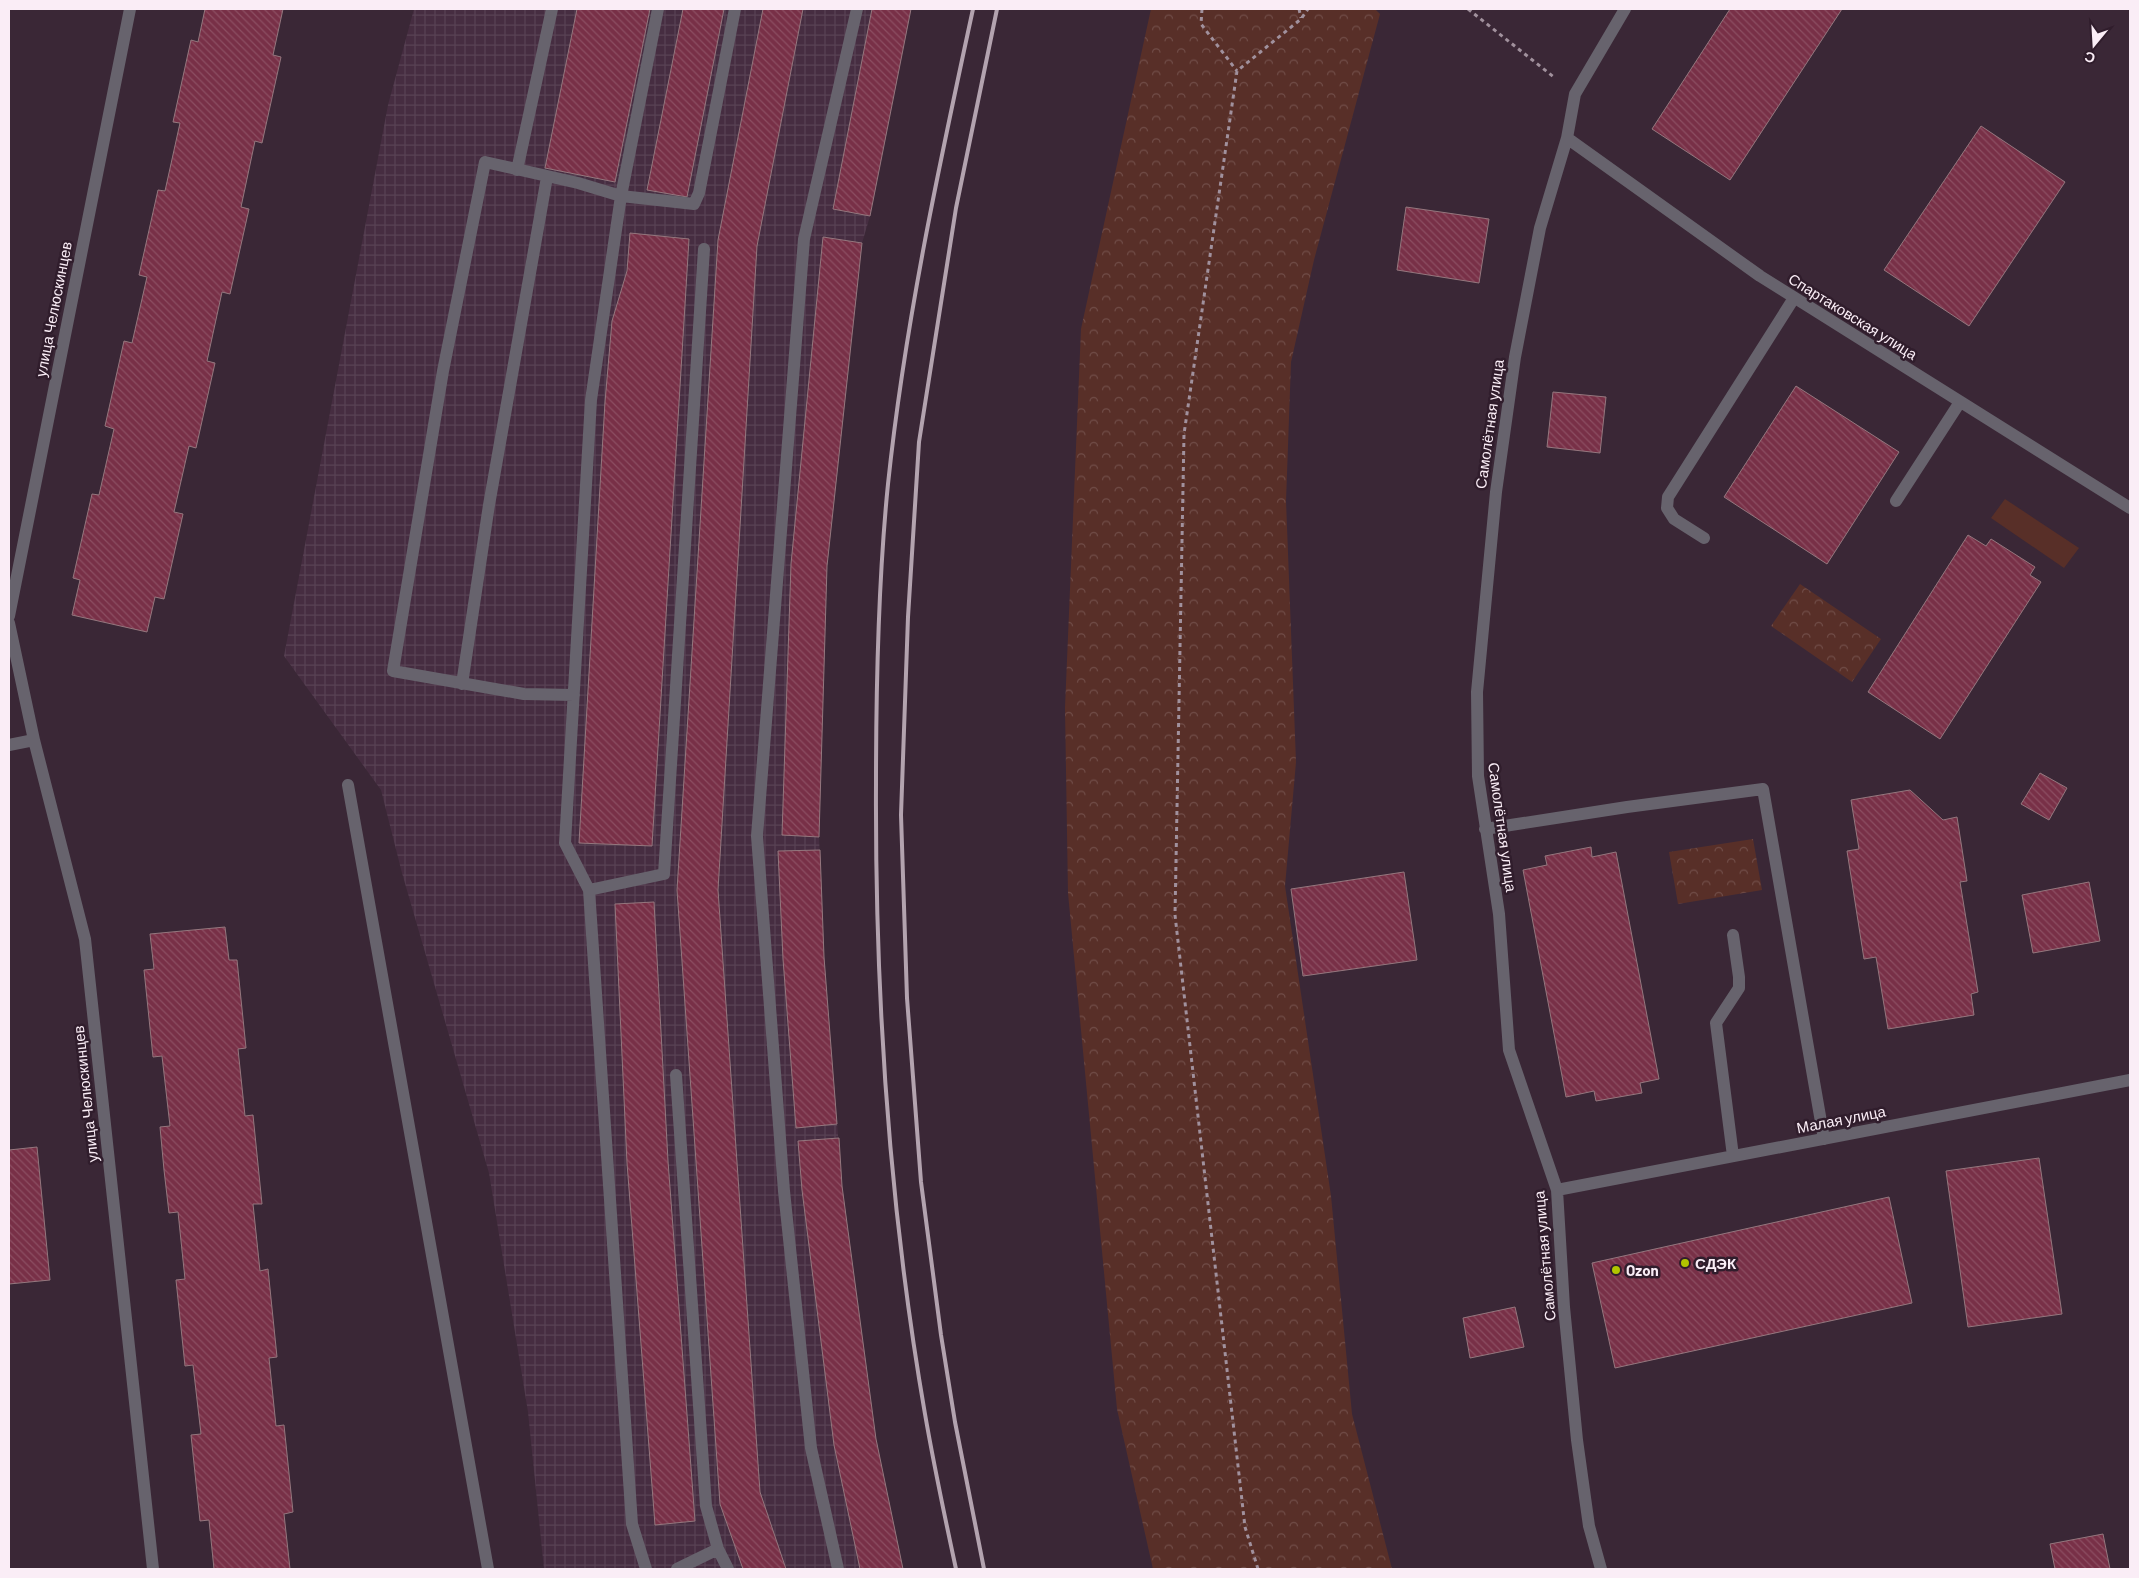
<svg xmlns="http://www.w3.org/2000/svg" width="2139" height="1578" viewBox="0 0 2139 1578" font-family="Barlow,sans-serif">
<defs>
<pattern id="industrial-grid" width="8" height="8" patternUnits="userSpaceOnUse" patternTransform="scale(1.25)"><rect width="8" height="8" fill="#462d41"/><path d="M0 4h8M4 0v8" fill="none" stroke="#584254"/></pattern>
<pattern id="forest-crowns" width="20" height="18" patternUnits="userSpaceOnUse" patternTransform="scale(1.25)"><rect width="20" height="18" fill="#582f28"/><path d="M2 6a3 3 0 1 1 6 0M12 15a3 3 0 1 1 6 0" fill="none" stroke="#714d48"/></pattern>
<pattern id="building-back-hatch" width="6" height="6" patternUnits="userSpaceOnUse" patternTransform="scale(1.25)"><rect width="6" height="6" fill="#783047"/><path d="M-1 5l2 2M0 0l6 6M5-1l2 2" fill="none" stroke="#8c4e62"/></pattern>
</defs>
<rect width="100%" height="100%" fill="#3a2736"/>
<!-- industrial -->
<path fill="url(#industrial-grid)" d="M414 9H911L870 216 862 243 827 566 819 837 824 957 842 1186 876 1439 903 1569H544L528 1412 489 1173 402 873 381 790 284 656 388 105Z"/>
<!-- grass -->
<path fill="#582f28" d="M2005 499 2079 548 2064 568 1991 518Z"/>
<!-- forest -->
<path fill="url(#forest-crowns)" d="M1151 9H1375L1380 14 1314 260 1291 362 1286 501 1296 762 1285 886 1331 1196 1352 1414 1392 1569H1153L1117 1409 1068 893 1065 708 1081 329Z
M1800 584 1881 639 1852 682 1771 626Z
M1753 839 1762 890 1678 904 1669 852Z"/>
<!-- building -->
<path fill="url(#building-back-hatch)" stroke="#94777e" d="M205 9H283L273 55 281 57 262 143 255 141 241 207 249 209 230 294 222 292 207 361 215 363 196 448 189 446 174 512 183 514 164 599 155 597 147 632 72 615 80 580 73 578 92 494 99 495 114 429 105 426 124 341 132 343 147 277 139 275 158 190 165 191 180 123 173 122 191 40 198 42Z
M577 9H650L615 182 545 168Z
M683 9H724L687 197 647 190Z
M763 9H803L757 246 718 890 760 1492 786 1569H743L720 1504 677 890 718 240Z
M872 9H911L870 216 833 209Z
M1730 9H1842L1730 180 1652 129Z
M1981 126 2065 182 1969 326 1884 270Z
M1406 207 1489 219 1479 283 1397 270Z
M630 233 689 239 652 846 579 843 605 402 612 321 627 271Z
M823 237 862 243 827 566 819 837 782 835 791 564Z
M1796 386 1899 452 1827 564 1724 497Z
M1553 392 1606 397 1600 453 1547 447Z
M1968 535 1986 546 1991 539 2035 567 2030 575 2041 582 1940 739 1868 692Z
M2040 773 2067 788 2049 820 2021 804Z
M1910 790 1943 820 1957 817 1967 881 1960 882 1978 992 1971 994 1974 1015 1888 1029 1876 957 1864 959 1847 851 1859 849 1851 800Z
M1591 847 1592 857 1616 852 1659 1079 1640 1083 1642 1093 1596 1101 1594 1091 1566 1097 1523 870 1547 865 1545 856Z
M820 850 824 957 837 1124 796 1128 783 959 778 851Z
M1404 872 1417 960 1303 976 1291 889Z
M2089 882 2100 941 2033 953 2022 895Z
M654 902 668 1161 695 1521 655 1525 627 1163 615 904Z
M225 927 229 960H237L246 1048 238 1049 245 1116 253 1115 262 1204H253L260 1271 268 1269 277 1357 269 1358 276 1426 284 1425 293 1512 284 1514 290 1569H214L209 1520 200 1521 191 1435 201 1434 193 1365 185 1366 176 1280 185 1279 178 1212 169 1213 164 1170 160 1127 170 1126 162 1056 153 1057 144 970 154 969 150 934Z
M839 1138 842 1186 876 1439 903 1569H860L834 1445 802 1190 798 1141Z
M37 1147 50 1280 9 1284V1150Z
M2039 1158 2062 1314 1968 1327 1946 1171Z
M1889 1197 1912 1303 1615 1368 1592 1263Z
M1515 1307 1524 1347 1470 1358 1463 1318Z
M2103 1534 2110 1569H2055L2050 1544Z"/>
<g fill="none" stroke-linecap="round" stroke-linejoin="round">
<!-- path -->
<path stroke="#a1919d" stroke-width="3" stroke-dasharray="4 4" stroke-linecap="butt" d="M1202 9 1201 24 1237 71
M1299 9 1301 18
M1468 9 1555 78
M1258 1569 1245 1527 1175 915 1184 434 1237 71 1301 19 1308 9"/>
<!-- minor -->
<path stroke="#67636d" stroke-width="12" d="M1567 138 1760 276 2130 508
M517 170 552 9
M1896 501 1960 402
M1704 538 1674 519 1667 508 1668 497 1794 298
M9 616 130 9
M9 623 34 740 85 939 153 1569
M462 684 489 505 547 177
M574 695 524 694 393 671 443 371 485 162 578 183 621 196 694 204 699 193 735 9
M9 745 34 740
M348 785 488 1569
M1485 829 1627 807 1763 789 1824 1139
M589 890 664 874 704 249
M1733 935 1739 977V988L1716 1023 1733 1156
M676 1075 706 1506 718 1549 728 1569
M1557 1190 2130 1080
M646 1569 632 1524 589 890 565 843 591 400 621 196 658 9
M677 1569 718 1549
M838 1569 811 1448 784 1191 757 836 804 239 857 9
M1601 1569 1589 1526 1577 1440 1564 1307 1557 1190 1509 1050 1499 914 1478 776 1477 692 1496 492 1515 357 1540 228 1567 138 1575 94 1625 9"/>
<!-- rail -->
<path stroke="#b3a3af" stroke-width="4" d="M956 1569C945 1518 934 1466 925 1414 889 1207 875 994 876 784 876 684 878 583 888 484 905 323 939 166 973 9
M984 1569 955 1422 941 1335 921 1182 907 998 901 815 908 617 919 442 956 208 997 9"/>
</g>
<!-- markers -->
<g fill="#b1c500" stroke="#301d2c" stroke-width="2">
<circle cx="1685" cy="1263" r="5"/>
<circle cx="1616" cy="1270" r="5"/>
</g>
<g text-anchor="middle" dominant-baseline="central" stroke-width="5" stroke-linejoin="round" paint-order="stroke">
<!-- street labels -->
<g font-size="15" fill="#faedf6" stroke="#301d2c">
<text transform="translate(53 309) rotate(-79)">улица Челюскинцев</text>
<text transform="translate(1853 316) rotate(32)">Спартаковская улица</text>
<text transform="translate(1489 424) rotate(-82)">Самолётная улица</text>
<text transform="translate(1503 827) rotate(82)">Самолётная улица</text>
<text transform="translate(85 1094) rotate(-96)">улица Челюскинцев</text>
<text transform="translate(1841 1119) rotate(-11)">Малая улица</text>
<text transform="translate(1544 1256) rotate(-95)">Самолётная улица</text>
</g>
<!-- poi labels -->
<g font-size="15" font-weight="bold" fill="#faedf6" stroke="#301d2c" text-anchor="start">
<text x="1695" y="1263">СДЭК</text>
<text x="1626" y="1270">Ozon</text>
</g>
</g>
<!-- border -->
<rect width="2139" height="1578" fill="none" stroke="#faedf6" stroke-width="20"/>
<!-- north arrow -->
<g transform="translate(2094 45) rotate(198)" stroke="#301d2c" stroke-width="4" paint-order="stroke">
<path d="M0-4L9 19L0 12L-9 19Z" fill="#faedf6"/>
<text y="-8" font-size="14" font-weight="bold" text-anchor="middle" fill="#faedf6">С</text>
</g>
</svg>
